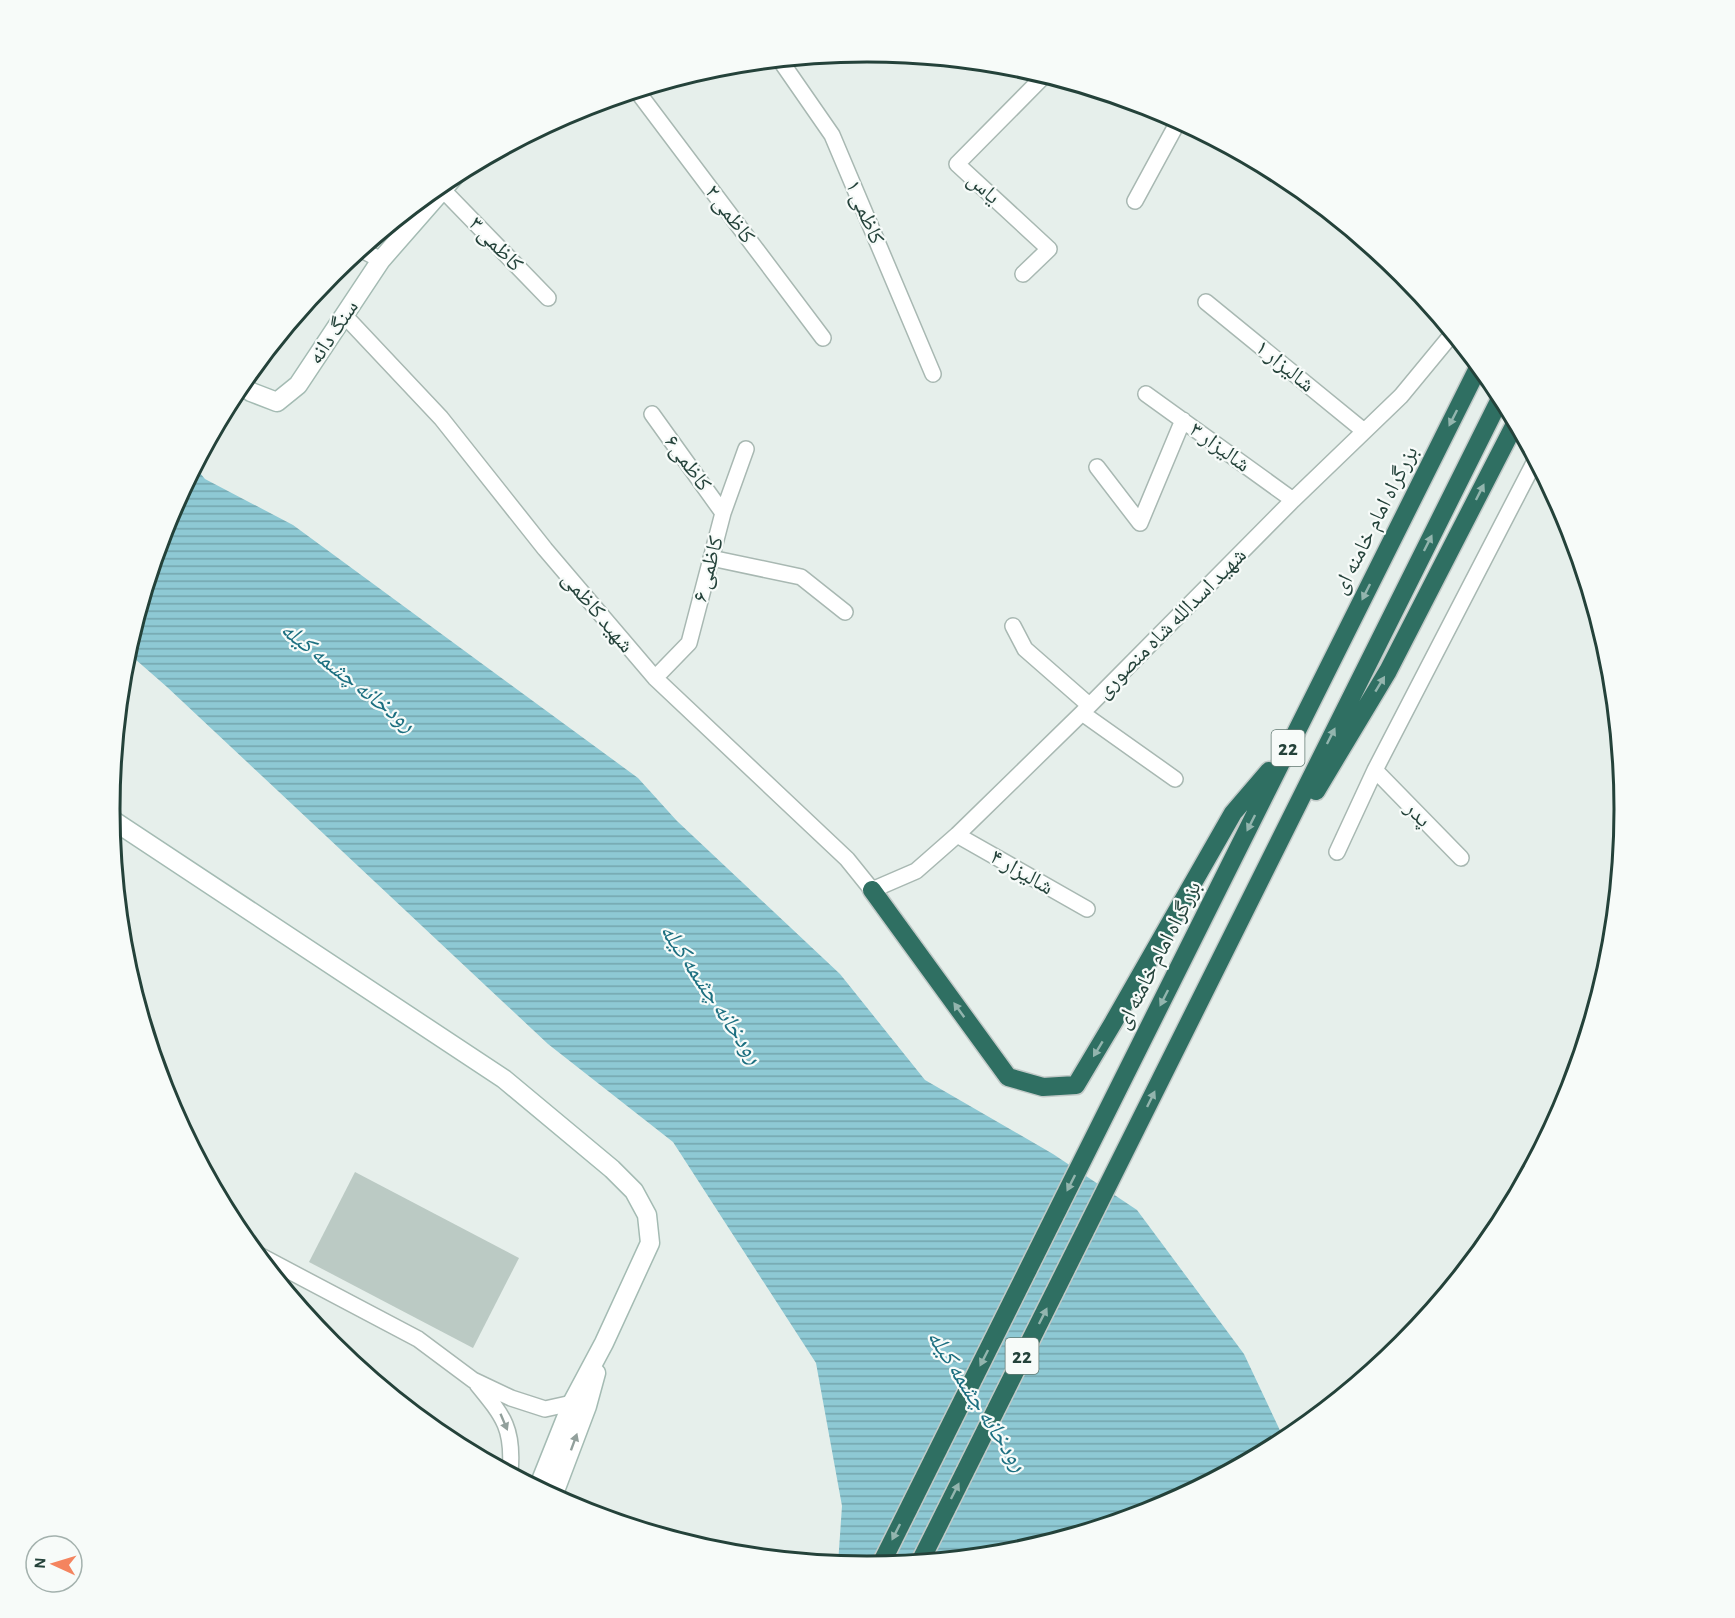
<svg xmlns="http://www.w3.org/2000/svg" width="1735" height="1618" viewBox="0 0 1735 1618" font-family="'Alegreya Sans','Noto Naskh Arabic',sans-serif">
<defs>
<pattern id="water-rules" width="6" height="5" patternUnits="userSpaceOnUse" patternTransform="scale(1.5)"><rect width="6" height="5" fill="#8ec9d4"/><path d="M0 2.5h6" fill="none" stroke="#74a5ad"/></pattern>
</defs>
<rect width="100%" height="100%" fill="#e6efeb"/>
<!-- water -->
<path fill="url(#water-rules)" d="M195 467 205 479 293 525 638 778 677 821 840 974 925 1080 1053 1154 1137 1210 1244 1354 1285 1441 1157 1509 1015 1552 867 1567 838 1564 842 1506 816 1363 673 1142 548 1044 167 687 127 652 167 519Z"/>
<!-- building -->
<path fill="#bbcac4" d="M355 1172 519 1258 473 1348 309 1262Z"/>
<g fill="none" stroke-linecap="round" stroke-linejoin="round">
<defs>
<path id="street" d="M780 60 832 135 933 374
M637 91 823 338
M443 190 548 298
M1135 201 1179 120
M360 249 381 260
M1023 274 1049 249 957 164 1045 75
M1206 302 1364 431
M344 315 441 418 545 549 655 678 847 859 872 890 916 871 957 835 1082 713 1293 500 1401 396 1453 333
M1146 394 1293 500
M652 414 723 513
M1097 467 1140 523 1183 420
M711 558 801 577 845 612
M1013 626 1025 649 1089 705
M655 678 689 643 723 513 746 449
M1082 713 1175 779
M1375 770 1461 858
M957 835 1087 909
M113 845 114 821
M1337 852 1375 770 1536 459
M257 1254 418 1339 473 1380 511 1398 545 1409 572 1403
M477 1384C504 1417 514 1429 510 1473"/>
<path id="secondary" d="M241 384 251 392 277 402 298 385 381 260 458 172
M111 819 504 1079 612 1169 634 1191 647 1215 650 1243 604 1343 572 1403 538 1488
M553 1496 587 1406 596 1373"/>
<path id="highway" d="M1316 791 1388 671 1516 422
M872 890 1008 1077 1043 1087 1076 1085 1113 1023 1233 813 1269 771
M920 1562 1502 395
M880 1566 1479 366"/>
</defs>
<!-- street casing -->
<use href="#street" stroke="#a8b8b2" stroke-width="18"/>
<!-- secondary casing -->
<use href="#secondary" stroke="#a4bbb3" stroke-width="21"/>
<!-- highway casing -->
<use href="#highway" stroke="#c2cac8" stroke-width="21"/>
<!-- street -->
<use href="#street" stroke="#fff" stroke-width="15"/>
<!-- secondary -->
<use href="#secondary" stroke="#fff" stroke-width="18"/>
<!-- highway -->
<use href="#highway" stroke="#2f6f62" stroke-width="18"/>
</g>
<!-- one-way arrows -->
<defs><path id="oneway-solid" d="M-6-.8H1V-3.2L6.5 0L1 3.2V.8H-6Z" transform="scale(1.5)"/></defs>
<g fill="#93b5ae">
<use href="#oneway-solid" transform="translate(1453 418) rotate(117)"/>
<use href="#oneway-solid" transform="translate(1480 492) rotate(-63)"/>
<use href="#oneway-solid" transform="translate(1428 543) rotate(-63)"/>
<use href="#oneway-solid" transform="translate(1366 592) rotate(117)"/>
<use href="#oneway-solid" transform="translate(1380 684) rotate(-59)"/>
<use href="#oneway-solid" transform="translate(1331 736) rotate(-63)"/>
<use href="#oneway-solid" transform="translate(1251 823) rotate(117)"/>
<use href="#oneway-solid" transform="translate(1164 998) rotate(117)"/>
<use href="#oneway-solid" transform="translate(959 1010) rotate(-126)"/>
<use href="#oneway-solid" transform="translate(1098 1049) rotate(121)"/>
<use href="#oneway-solid" transform="translate(1151 1099) rotate(-64)"/>
<use href="#oneway-solid" transform="translate(1071 1183) rotate(117)"/>
<use href="#oneway-solid" transform="translate(1043 1316) rotate(-63)"/>
<use href="#oneway-solid" transform="translate(984 1358) rotate(117)"/>
<use href="#oneway-solid" transform="translate(955 1491) rotate(-63)"/>
<use href="#oneway-solid" transform="translate(896 1532) rotate(117)"/>
</g>
<g fill="#92a09c">
<use href="#oneway-solid" transform="translate(504 1422) rotate(67)"/>
<use href="#oneway-solid" transform="translate(574 1442) rotate(-70)"/>
</g>
<g text-anchor="middle" dominant-baseline="central" stroke-width="4.5" stroke-linejoin="round" paint-order="stroke">
<!-- shield labels -->
<g fill="#f7fbf9" stroke="#637a73" stroke-width="1.5">
<rect x="1271.5" y="730" width="33" height="36" rx="4.5"/>
<rect x="1005.5" y="1338" width="33" height="36" rx="4.5"/>
</g>
<g font-size="21" font-weight="bold" fill="#24423a">
<text x="1288" y="748">22</text>
<text x="1022" y="1356">22</text>
</g>
<!-- street labels -->
<g font-size="22" fill="#24423a" stroke="#f7fbf9">
<text transform="translate(984 188) rotate(43)">یاس</text>
<text transform="translate(865 212) rotate(67)">کاظمی ۱</text>
<text transform="translate(730 214) rotate(53)">کاظمی ۲</text>
<text transform="translate(496 244) rotate(46)">کاظمی ۳</text>
<text transform="translate(333 332) rotate(-56)">سنگ دانه</text>
<text transform="translate(1285 366) rotate(39)">شالیزار ۱</text>
<text transform="translate(1220 447) rotate(36)">شالیزار ۳</text>
<text transform="translate(688 463) rotate(54)">کاظمی۶</text>
<text transform="translate(1375 520) rotate(-63)">بزرگراه امام خامنه ای</text>
<text transform="translate(708 569) rotate(-75)">کاظمی ۶</text>
<text transform="translate(598 612) rotate(50)">شهید کاظمی</text>
<text transform="translate(1171 623) rotate(-45)">شهید اسدالله شاه منصوری</text>
<text transform="translate(1418 814) rotate(46)">پدر</text>
<text transform="translate(1022 872) rotate(30)">شالیزار ۴</text>
<text transform="translate(1158 955) rotate(-63)">بزرگراه امام خامنه ای</text>
</g>
<!-- water labels -->
<g font-size="24" font-style="italic" fill="#1c6f80" stroke="#f7fbf9">
<text transform="translate(348 677) rotate(38)">رودخانه چشمه کیله</text>
<text transform="translate(711 994) rotate(56)">رودخانه چشمه کیله</text>
<text transform="translate(977 1401) rotate(57)">رودخانه چشمه کیله</text>
</g>
</g>
<!-- crop -->
<path d="M0 0H1735V1618H0ZM120 809a747 747 0 1 1 1494 0a747 747 0 1 1-1494 0Z" fill="#f7fbf9" fill-rule="evenodd"/>
<path fill="none" stroke="#24423a" stroke-width="3" d="M120 809a747 747 0 1 1 1494 0a747 747 0 1 1-1494 0Z"/>
<!-- north arrow -->
<g transform="translate(54 1564) rotate(274)"><circle r="28" fill="#f7fbf9" stroke="#a3b1ad" stroke-width="1.5"/>
<path d="M0-4.5L10 22L0 15L-10 22Z" fill="#f4845f"/>
<text y="-9" font-size="16" font-weight="bold" text-anchor="middle" fill="#24423a">N</text>
</g>
</svg>
